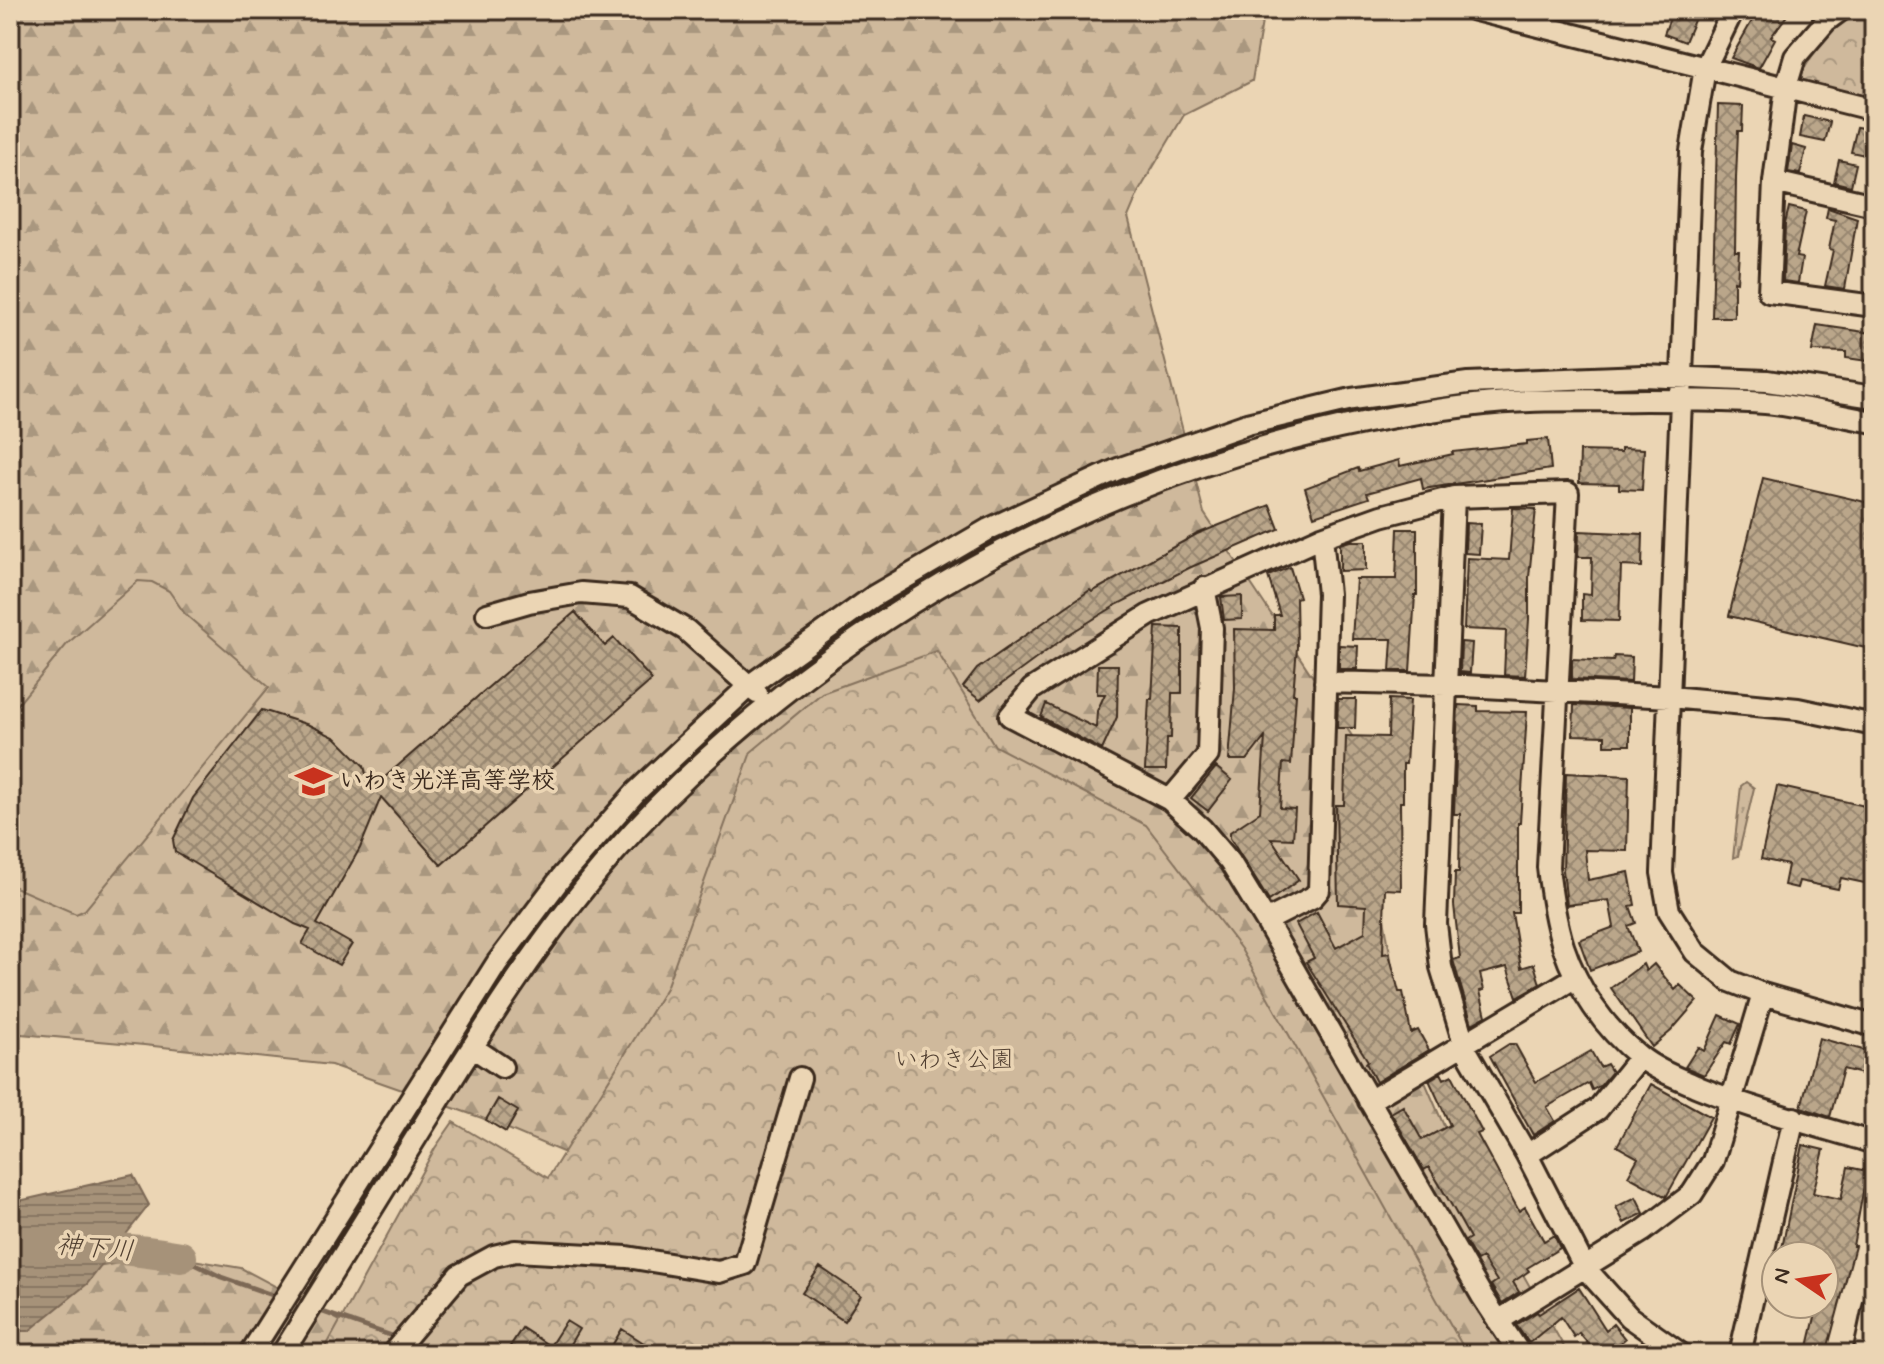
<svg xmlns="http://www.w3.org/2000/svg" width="1884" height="1364" viewBox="0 0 1884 1364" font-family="Mynerve,'Klee One',sans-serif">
<defs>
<pattern id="grass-tufts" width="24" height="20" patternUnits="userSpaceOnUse" patternTransform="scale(2)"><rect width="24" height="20" fill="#cfb99c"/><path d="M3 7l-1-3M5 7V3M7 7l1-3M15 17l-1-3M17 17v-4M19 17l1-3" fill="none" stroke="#a9977f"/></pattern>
<pattern id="forest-firs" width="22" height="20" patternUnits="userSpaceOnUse" patternTransform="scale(2)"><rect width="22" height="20" fill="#cfb99c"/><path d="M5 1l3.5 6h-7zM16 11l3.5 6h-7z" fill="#a9977f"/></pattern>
<pattern id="park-crowns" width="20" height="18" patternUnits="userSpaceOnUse" patternTransform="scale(2)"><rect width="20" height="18" fill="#cfb99c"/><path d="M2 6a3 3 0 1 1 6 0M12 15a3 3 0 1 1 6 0" fill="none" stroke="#a9977f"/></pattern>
<pattern id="water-rules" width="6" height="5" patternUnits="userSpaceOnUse" patternTransform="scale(2)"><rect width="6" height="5" fill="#a69279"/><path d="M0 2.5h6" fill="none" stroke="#887763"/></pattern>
<pattern id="building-cross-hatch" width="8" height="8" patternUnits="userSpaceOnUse" patternTransform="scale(2)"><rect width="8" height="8" fill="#baa68a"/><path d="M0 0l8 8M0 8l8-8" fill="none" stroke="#988770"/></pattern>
</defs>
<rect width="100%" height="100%" fill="#ebd5b4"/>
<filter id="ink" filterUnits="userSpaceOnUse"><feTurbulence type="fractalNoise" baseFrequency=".0125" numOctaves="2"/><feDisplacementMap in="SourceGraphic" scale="16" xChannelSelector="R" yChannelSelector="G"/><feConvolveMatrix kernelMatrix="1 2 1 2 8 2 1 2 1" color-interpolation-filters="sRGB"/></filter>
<g filter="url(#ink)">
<!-- grass -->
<path fill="url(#grass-tufts)" stroke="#85725d" stroke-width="2" d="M1746 782 1754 788 1738 856 1733 858 1741 786Z"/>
<!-- forest -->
<path fill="url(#forest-firs)" stroke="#85725d" stroke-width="2" d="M10 10H1264L1252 81 1184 115 1139 191 1128 217 1204 513 1354 739 1403 1031 1460 1163 1568 1354H827L615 1174 482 1118 331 1065 144 1045 10 1033Z
M163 1255 241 1268 348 1325 382 1354H10V1293L86 1269Z"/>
<!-- park -->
<path fill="url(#park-crowns)" stroke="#85725d" stroke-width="2" d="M1852 10H1874V102L1805 86 1801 74C1815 49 1831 29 1852 10Z
M937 651 995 746 1146 825 1241 949 1467 1354H322L435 1148 453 1122 548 1178 666 988 751 752 822 693Z"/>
<!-- pitch -->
<path fill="#cfb99c" stroke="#85725d" stroke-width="2" d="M138 581 152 582 169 591 185 614 269 687 85 910 76 914 10 885V714L67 644Z"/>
<!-- water -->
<path fill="url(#water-rules)" stroke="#7b6855" stroke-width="2" d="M133 1175 149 1205 87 1284 29 1331H10V1203Z"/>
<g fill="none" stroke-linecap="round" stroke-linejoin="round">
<!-- stream -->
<path stroke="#7b6855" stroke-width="5" d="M181 1257 221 1277 281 1298
M317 1310 398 1338
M407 1341 444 1354"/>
<!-- river -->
<path stroke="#a69279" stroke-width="32" d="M10 1244C67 1244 124 1247 181 1257"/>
</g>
<!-- building -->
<path fill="url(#building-cross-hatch)" stroke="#3b2a1e" stroke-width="2" d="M1673 10H1689L1697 13 1685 42 1664 34Z
M1758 10H1791L1771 37 1775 39 1759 68 1731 58Z
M1718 105 1743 106 1742 131H1738L1736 178 1735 251H1739L1737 282 1734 281V317H1712Z
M1804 116 1830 122 1825 142 1800 137Z
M1857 127 1874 130V157L1851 152Z
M1792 145 1806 149 1800 174 1788 172Z
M1839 160 1856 164 1851 186 1834 182Z
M1789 207 1806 211 1796 257 1802 258 1798 283 1783 281 1785 224Z
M1828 208 1857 218 1845 289 1825 286 1833 250 1829 249 1835 220 1826 218Z
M1817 325 1872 333 1868 361 1846 358V352L1812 351Z
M1548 439 1551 469 1423 489 1421 478 1367 493 1369 498 1314 516 1305 488 1358 468 1359 471 1399 460 1400 466 1453 454 1452 452 1527 444V441Z
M1621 448 1644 449 1642 490 1619 489V484L1579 483 1580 451 1621 452Z
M1763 478 1874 504V650L1729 616Z
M1270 505 1279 529 1189 568 1118 604 1071 633 980 700 963 687 977 669 1090 590 1092 592 1197 534Z
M1513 508 1536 509 1529 577V619L1525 676 1504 675 1506 631 1464 629 1467 558 1509 560Z
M1466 523 1481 524 1479 554 1465 553Z
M1398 529H1417V595H1415L1410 671H1390L1392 639H1352L1356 579H1396Z
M1579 531 1643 534 1642 567 1621 566 1619 621 1582 620V594L1591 595 1592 557H1578Z
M1350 541H1366V570L1340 571V544Z
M1290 567 1299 597 1296 598 1297 647 1293 694H1296L1291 764 1283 763 1280 808 1295 809 1293 839 1271 838 1299 880 1269 901 1230 838V832L1260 812 1265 737 1247 760H1229L1235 688 1234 629 1274 630V615H1280L1268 576Z
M1242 596V619L1224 620 1221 597Z
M575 612 605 646 614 638 652 680 441 865 381 797 360 848 317 924 352 944 339 965 302 944 310 930 295 924 175 852 173 840 193 798 262 710 309 725 336 738 364 766 370 790Z
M1156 627 1182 628V693H1172L1171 738H1167L1166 770H1145L1149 699H1152Z
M1461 642 1472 643 1470 673 1460 672Z
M1339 645 1358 646 1357 669H1339Z
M1614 656 1632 657 1631 682 1572 679V659L1613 661Z
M1098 665H1118L1117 717 1102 750 1041 717 1046 704 1096 728 1097 711 1105 694H1097Z
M1338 699H1356L1355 728H1337Z
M1389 699 1410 700 1406 764H1403V802H1400L1401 890 1385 889 1383 954 1389 953 1399 992H1403L1411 1033 1418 1030 1429 1050 1376 1082 1366 1063 1368 1061 1306 962 1314 958 1296 924 1317 912 1336 948 1365 932 1366 906 1338 904 1336 805H1344L1346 736 1388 737Z
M1458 705 1478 706V711L1527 712 1520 823H1518V913H1512L1521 968 1534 964 1540 984 1517 997 1507 967 1480 974 1484 990 1480 991 1486 1016 1472 1024 1453 960 1460 958 1454 905 1455 872H1459L1460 814H1454Z
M1574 705 1630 708V745H1605V736L1573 735Z
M1216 767 1232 780 1208 811 1191 798Z
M1566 773 1629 776 1627 851 1585 850 1588 880 1629 872 1635 905 1630 906 1636 923 1628 926 1638 952 1590 970 1579 940 1614 927 1609 900 1567 905 1563 870Z
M1777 786 1874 808V885L1841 878 1838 889 1799 881 1797 888 1784 885 1788 865 1761 859Z
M1643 964 1646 971 1654 964 1675 990 1680 985 1697 1001 1671 1031 1652 1047 1611 988Z
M1720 1015 1740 1024 1731 1044 1726 1042 1704 1075 1685 1067 1698 1047 1704 1051Z
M1819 1038 1874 1053 1870 1076 1843 1069 1830 1117 1801 1107Z
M1509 1044H1515L1536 1082 1591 1051 1600 1067 1607 1064 1612 1072 1601 1085 1592 1090 1589 1083 1547 1107 1555 1121 1533 1135 1490 1056Z
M1441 1073 1444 1079 1452 1075 1482 1132 1477 1134 1519 1211 1525 1207 1544 1241 1554 1235 1560 1248 1527 1268 1529 1271 1513 1282 1519 1292 1502 1303 1491 1285 1497 1281 1482 1258 1477 1261 1465 1241 1470 1238 1452 1206 1429 1167 1424 1170 1391 1113 1403 1106 1422 1140 1450 1125 1429 1080Z
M1651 1084 1711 1117 1666 1197 1628 1176 1638 1158 1617 1146Z
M498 1099 518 1111 506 1132 486 1120Z
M1803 1145 1824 1150 1813 1193 1841 1199 1848 1167 1867 1171 1853 1246H1855L1826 1354 1807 1351 1818 1304H1824V1256L1781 1253Z
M1636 1197 1644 1213 1624 1223 1616 1207Z
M820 1267 861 1295 844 1321 802 1293Z
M1579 1288 1606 1330 1613 1324 1625 1339 1608 1354H1597L1579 1333 1574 1337 1561 1317 1529 1343 1516 1325 1537 1312 1539 1314Z
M566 1321 579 1329 564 1354H505L522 1328 550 1346Z
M622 1329 661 1354H607Z"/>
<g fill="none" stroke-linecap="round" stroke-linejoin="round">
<defs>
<path id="minor" d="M1475 10 1874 110
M1733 10 1705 68 1691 151 1662 873 1669 911 1695 952 1730 981 1763 994 1874 1026
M1841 10 1826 21 1795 57 1786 87 1774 182 1769 292 1874 306
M1774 182 1874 205
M1454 497 1436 924 1441 967 1466 1050 1527 1155 1585 1268 1629 1317 1681 1354
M487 614 529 602 581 593 630 597 686 630 757 693
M1325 682 1445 685 1670 697 1798 709 1874 725
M1170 800 1208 755 1212 628 1204 588
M1266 921 1313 897 1319 890 1328 594 1322 537
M472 1047 502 1067
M1369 1101 1576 977
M1527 1155 1598 1109 1640 1057
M1498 1321 1643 1231 1692 1194 1713 1161 1763 994
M250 1354 497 963 563 875 636 792 750 685 874 596 989 529 1118 469 1247 424 1352 399 1468 383 1643 376 1767 381 1874 397
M282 1354C331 1275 380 1195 430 1115 486 1024 543 934 614 853 671 787 736 730 805 677 1001 527 1230 434 1475 405 1532 398 1588 401 1645 400 1685 400 1725 400 1765 403 1802 406 1838 416 1874 422
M392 1354 459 1275 494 1256 515 1251 627 1257 719 1272 745 1264 800 1078
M1520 1354 1482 1296 1266 921 1230 862 1202 829 1170 800 1010 716 1032 689 1149 615 1322 537 1381 516 1454 497 1568 493 1548 867C1551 894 1555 920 1563 946 1577 988 1604 1028 1639 1056 1656 1070 1678 1078 1698 1087 1755 1110 1815 1125 1874 1143
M1740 1354 1794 1118
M1864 1354 1874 1307"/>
</defs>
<!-- minor casing -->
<use href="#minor" stroke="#3b2a1e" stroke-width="26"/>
<!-- minor -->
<use href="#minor" stroke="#ebd5b4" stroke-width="20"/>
</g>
</g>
<!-- icons -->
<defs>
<symbol id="school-bare" viewBox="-9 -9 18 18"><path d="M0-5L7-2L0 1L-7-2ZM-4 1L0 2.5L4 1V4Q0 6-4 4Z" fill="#c8321e" stroke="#ebd5b4" stroke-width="2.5" paint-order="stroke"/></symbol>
</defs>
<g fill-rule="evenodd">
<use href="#school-bare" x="288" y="756" width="51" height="51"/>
</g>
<g text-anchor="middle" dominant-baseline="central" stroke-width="7" stroke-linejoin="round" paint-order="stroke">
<!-- poi labels -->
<g font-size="24" font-weight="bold" fill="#3b2a1e" stroke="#ebd5b4" text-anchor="start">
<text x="339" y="781">いわき光洋高等学校</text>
</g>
<!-- park labels -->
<g font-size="24" fill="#513f31" stroke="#ebd5b4">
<text x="954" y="1060">いわき公園</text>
</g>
<!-- water labels -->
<g font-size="26" font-style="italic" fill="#503f30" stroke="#ebd5b4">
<text transform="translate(95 1249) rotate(5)">神下川</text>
</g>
</g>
<!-- margin -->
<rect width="1884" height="1364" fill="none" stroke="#ebd5b4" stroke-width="40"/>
<rect x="20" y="20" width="1844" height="1324" fill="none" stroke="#3b2a1e" stroke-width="3" filter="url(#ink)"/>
<!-- north arrow -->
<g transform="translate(1800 1280) rotate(283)"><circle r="38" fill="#ebd5b4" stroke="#a59178" stroke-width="2"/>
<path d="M0-6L14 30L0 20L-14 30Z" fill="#c8321e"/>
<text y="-12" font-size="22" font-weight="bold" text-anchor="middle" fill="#3b2a1e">N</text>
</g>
</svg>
